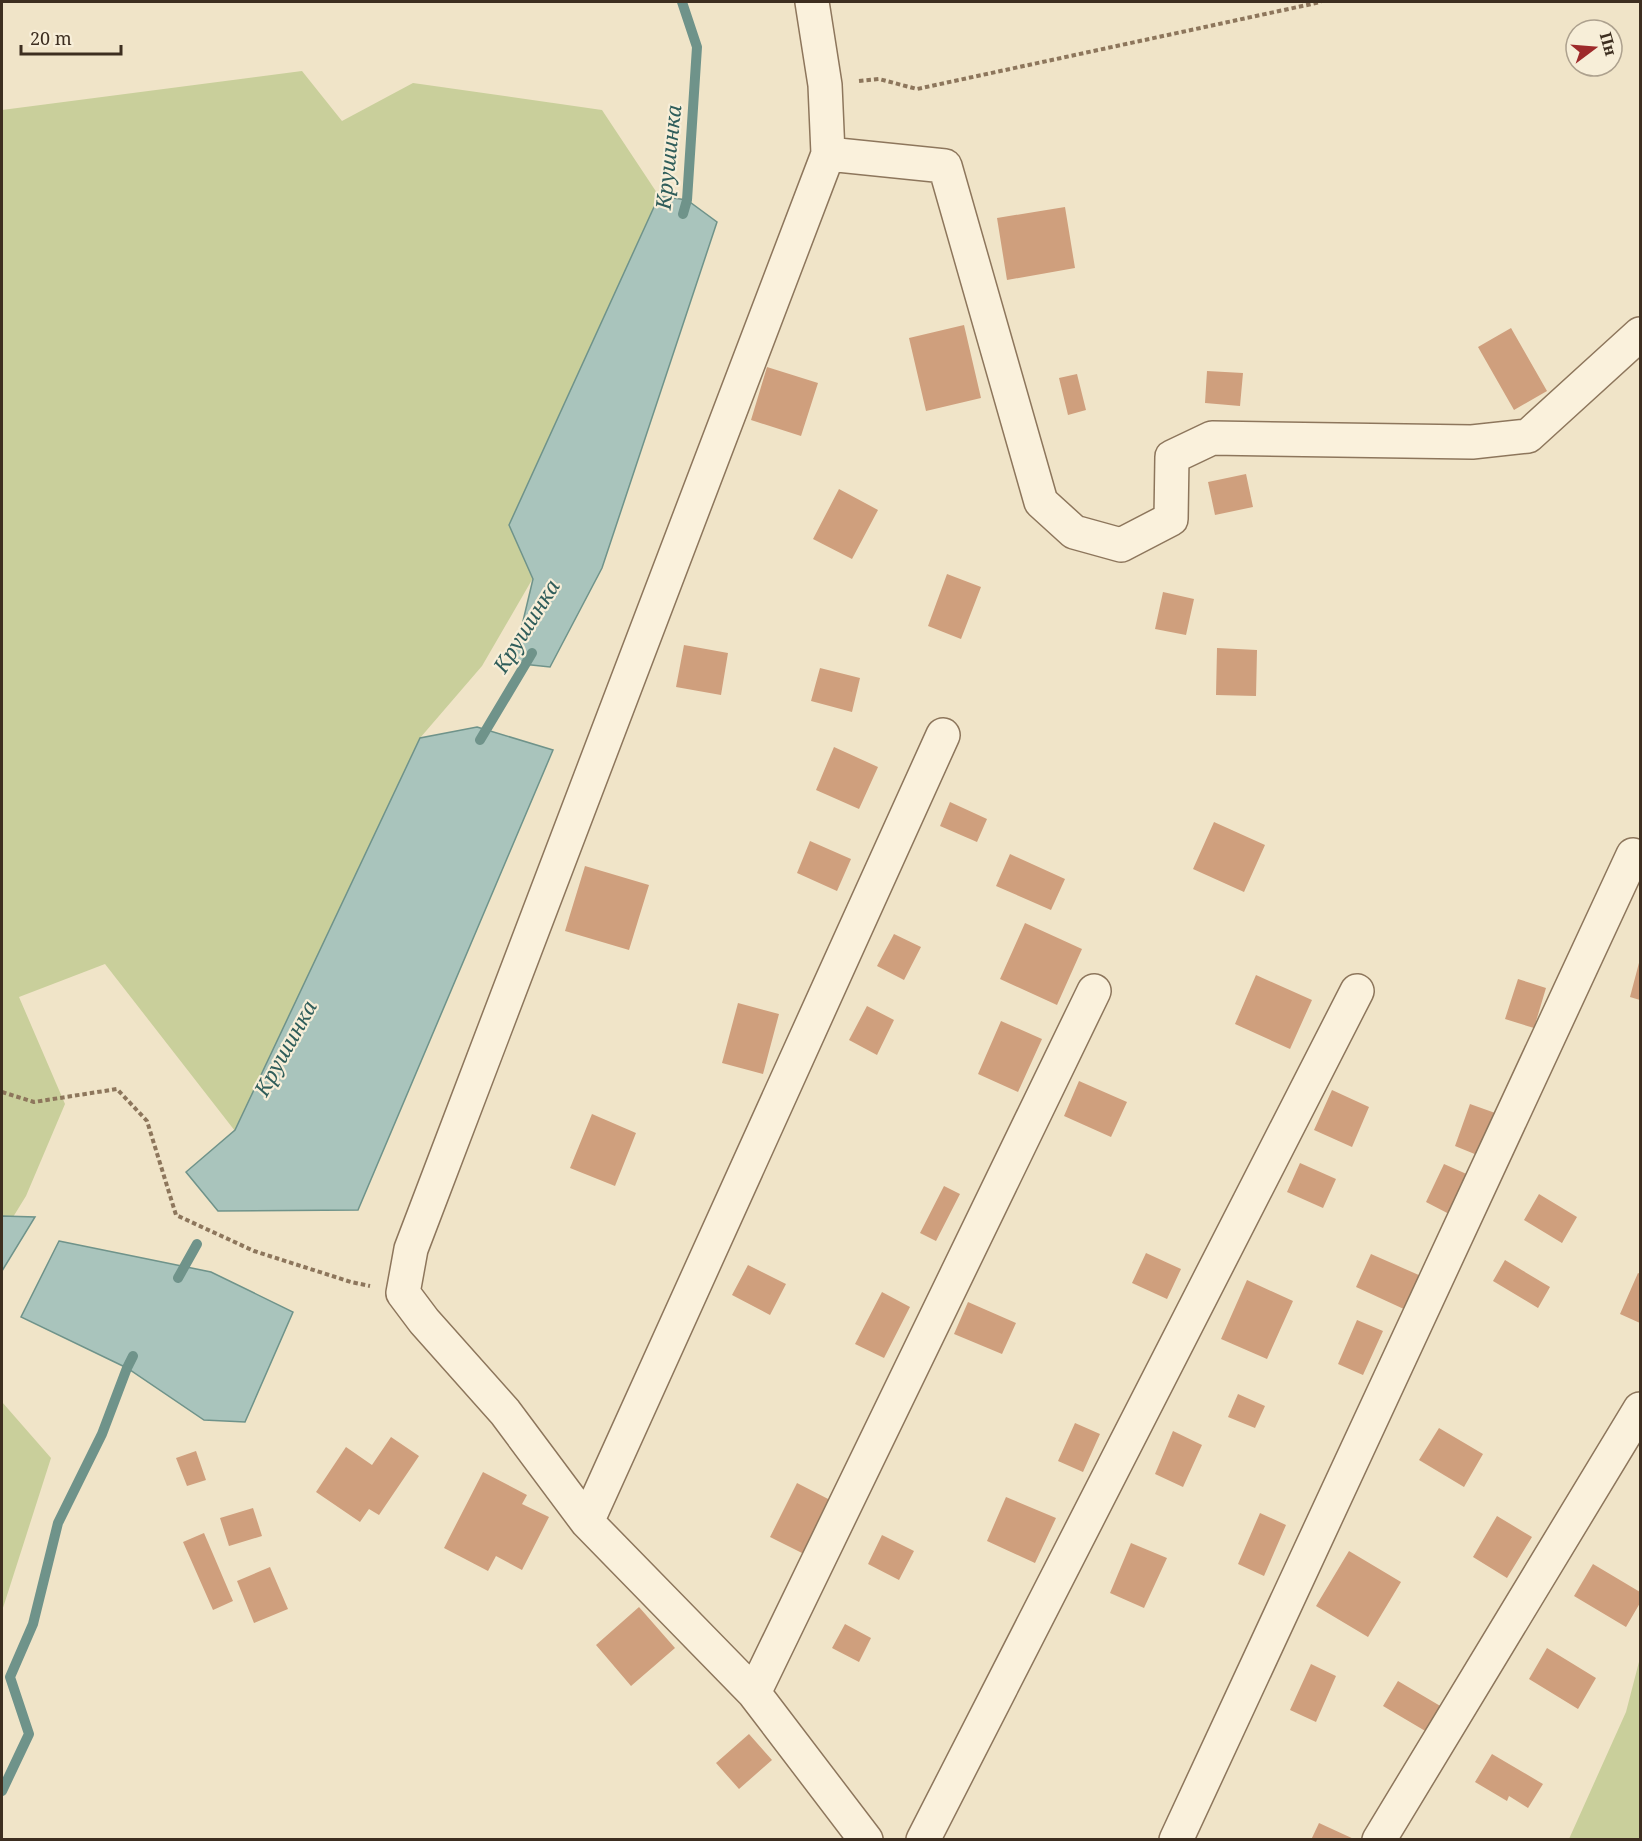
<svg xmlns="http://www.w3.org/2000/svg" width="1642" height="1841" viewBox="0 0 1642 1841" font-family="'Noto Serif',serif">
<rect width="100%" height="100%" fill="#f0e4c8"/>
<!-- green -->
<path fill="#c9cf9b" d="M302 71 342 121 413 83 602 110 659 196 509 525 533 578 482 666 420 738 235 1131 105 964 19 997 65 1104 26 1196 2 1235V110Z
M2 1402 51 1458 2 1611Z
M1640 1658V1839H1569L1626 1712Z"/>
<!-- water -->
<path fill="#a9c4bc" stroke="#6f938a" stroke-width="1.5" d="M659 196 687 200 717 222 602 568 550 667 513 663 533 579 509 525Z
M477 727 553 750 358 1210 218 1211 186 1172 235 1130 420 738Z
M2 1216 35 1217 2 1271Z
M59 1241 211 1272 293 1312 245 1422 204 1420 127 1368 21 1317Z"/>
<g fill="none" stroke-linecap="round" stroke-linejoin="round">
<!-- stream -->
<path stroke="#6f938a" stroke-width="10" d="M682 2 697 47 687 200 683 214
M480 740 532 653
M178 1278 197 1244
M2 1791 29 1734 10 1677 33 1624 58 1523 102 1434 127 1368 133 1356"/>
</g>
<!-- building -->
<path fill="#cf9f7d" d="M1065 207 1075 268 1007 280 997 218Z
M964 325 981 398 926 411 909 338Z
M1511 328 1547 391 1514 410 1478 347Z
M767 367 818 383 801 436 751 420Z
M1207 371 1243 373 1240 406 1205 403Z
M1077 374 1086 410 1068 415 1059 378Z
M1246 474 1253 507 1215 515 1208 482Z
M839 489 878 510 852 559 813 539Z
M947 574 981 587 961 639 928 626Z
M1163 592 1194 599 1186 635 1155 629Z
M684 645 728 653 721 695 676 687Z
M1217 648 1257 650 1256 696 1216 695Z
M820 668 860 678 852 712 811 701Z
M834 747 878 767 859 809 816 790Z
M950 802 987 819 977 842 940 826Z
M1214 822 1265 845 1244 892 1193 869Z
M810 841 851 859 837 891 797 873Z
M1010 854 1065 879 1051 910 996 886Z
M585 866 649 885 629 950 565 931Z
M1025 923 1082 949 1057 1005 1000 979Z
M894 934 921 947 904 980 877 966Z
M1640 959V1000L1630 997Z
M1256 975 1312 1000 1290 1049 1235 1024Z
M1518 979 1546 988 1534 1028 1505 1019Z
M738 1003 779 1014 763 1074 722 1063Z
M867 1006 894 1020 877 1055 849 1040Z
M1001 1021 1042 1039 1018 1092 978 1074Z
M1079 1081 1127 1102 1111 1137 1064 1116Z
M1332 1090 1369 1107 1352 1147 1314 1130Z
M1470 1104 1498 1114 1482 1157 1455 1146Z
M592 1114 636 1133 615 1186 570 1168Z
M1300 1163 1336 1179 1323 1208 1287 1192Z
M1444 1164 1471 1176 1453 1216 1426 1202Z
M944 1186 960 1194 936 1241 920 1233Z
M1539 1194 1577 1217 1562 1243 1524 1220Z
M1146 1253 1181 1269 1167 1299 1132 1283Z
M1371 1254 1421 1276 1406 1310 1356 1287Z
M1505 1260 1550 1287 1538 1308 1493 1281Z
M748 1265 786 1284 770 1315 732 1295Z
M1638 1273 1640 1274V1323L1620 1314Z
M1247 1280 1293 1301 1267 1359 1221 1339Z
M882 1292 910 1307 884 1358 855 1344Z
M968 1302 1016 1323 1002 1354 954 1334Z
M1357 1320 1383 1331 1363 1375 1338 1364Z
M1238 1394 1265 1406 1255 1428 1228 1417Z
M1075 1423 1100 1434 1083 1472 1058 1461Z
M1439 1428 1483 1454 1464 1487 1419 1460Z
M1173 1431 1202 1445 1183 1487 1155 1474Z
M391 1437 419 1456 379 1515 369 1509 360 1522 316 1492 346 1447 372 1465Z
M196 1451 206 1480 187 1486 176 1458Z
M483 1472 527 1495 522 1504 549 1517 522 1570 496 1556 488 1571 444 1548Z
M797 1483 834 1502 806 1555 770 1537Z
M1006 1497 1056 1518 1035 1563 987 1541Z
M253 1508 262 1536 229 1546 220 1518Z
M1260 1513 1286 1525 1264 1576 1238 1564Z
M1497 1516 1532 1537 1507 1578 1473 1557Z
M204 1533 233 1601 213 1610 183 1542Z
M882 1535 914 1551 899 1580 868 1564Z
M1131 1543 1167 1558 1144 1608 1110 1593Z
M1349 1551 1401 1582 1368 1637 1316 1606Z
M1593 1564 1640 1592V1603L1626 1627 1574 1596Z
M270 1567 288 1609 254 1623 237 1581Z
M639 1607 675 1648 631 1686 596 1645Z
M845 1624 871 1638 859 1662 832 1648Z
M1547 1648 1596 1678 1578 1709 1529 1679Z
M1311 1664 1336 1676 1316 1722 1290 1710Z
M1398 1681 1442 1707 1427 1732 1383 1706Z
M749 1734 772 1760 739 1789 716 1763Z
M1492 1754 1543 1784 1528 1808 1509 1796 1507 1801 1475 1782Z
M1319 1823 1356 1840H1311Z"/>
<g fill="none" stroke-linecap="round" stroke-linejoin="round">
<defs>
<path id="minor" d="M812 2 825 85 828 154 411 1249 403 1293 424 1321 505 1412 587 1522 754 1693 866 1840
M828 154 945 166 1041 502 1074 532 1121 545 1171 519 1172 457 1212 438 1472 442 1528 436 1640 334
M587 1522 943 735
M754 1693 1094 991
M923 1840 1357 991
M1176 1840 1633 855
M1379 1840 1640 1409"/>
</defs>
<!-- minor casing -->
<use href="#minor" stroke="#8d765c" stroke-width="36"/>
<!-- path -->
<path stroke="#8d765c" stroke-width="4" stroke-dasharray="4.5 3" stroke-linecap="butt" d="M859 81 879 79 917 89 1321 2
M2 1092 34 1102 117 1089 147 1121 176 1215 254 1251 351 1282 370 1286"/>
<!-- minor -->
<use href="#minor" stroke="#faf1dc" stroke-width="33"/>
</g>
<g text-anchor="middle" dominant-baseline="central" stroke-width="4.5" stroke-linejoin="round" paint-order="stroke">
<!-- water labels -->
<g font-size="21" font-style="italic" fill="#2f5d5a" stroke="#f7eed8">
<text transform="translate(668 157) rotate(-84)">Крушинка</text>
<text transform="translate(526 626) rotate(-58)">Крушинка</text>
<text transform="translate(285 1048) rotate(-61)">Крушинка</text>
</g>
</g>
<!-- border -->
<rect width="1642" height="1841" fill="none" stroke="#3d2e20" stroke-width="6"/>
<!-- north arrow -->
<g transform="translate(1594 48) rotate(74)"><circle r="28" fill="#f7eed8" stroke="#ada18e" stroke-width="1.5"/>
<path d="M0-4.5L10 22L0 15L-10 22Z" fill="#9e2a2b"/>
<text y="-9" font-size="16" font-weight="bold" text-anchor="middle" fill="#3d2e20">Пн</text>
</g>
<!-- scale -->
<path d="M21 45v9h100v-9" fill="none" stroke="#3d2e20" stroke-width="3"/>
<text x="30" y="45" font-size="18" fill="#3d2e20" stroke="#f7eed8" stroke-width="4.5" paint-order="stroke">20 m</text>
</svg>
